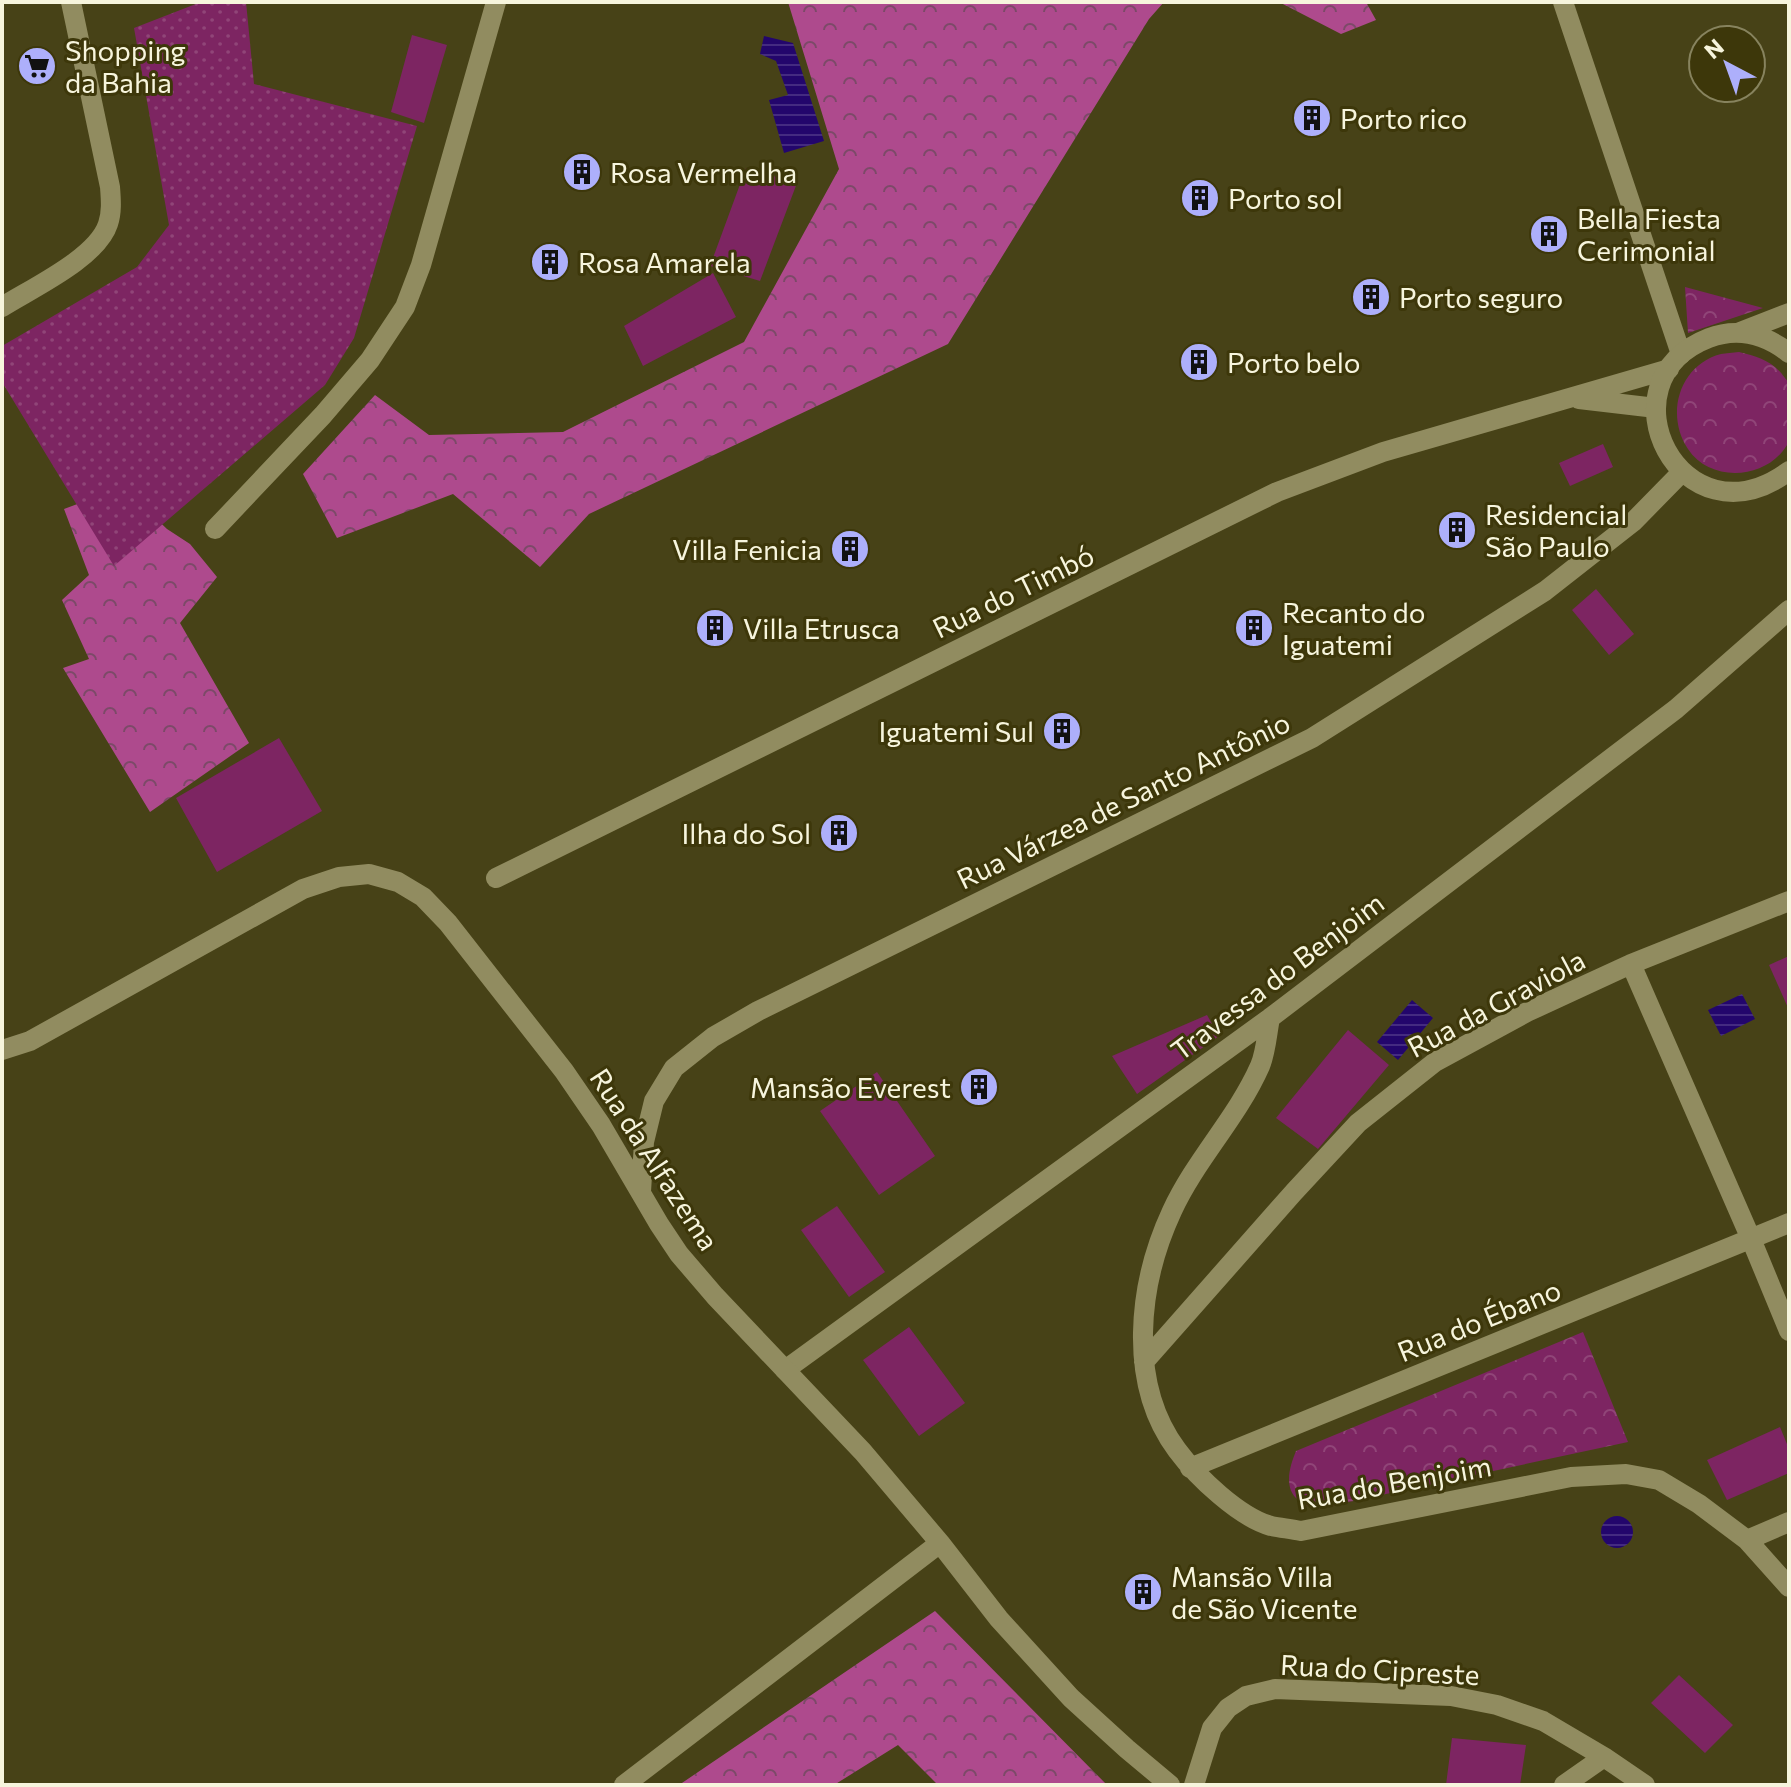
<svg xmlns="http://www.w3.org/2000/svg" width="1791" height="1787" viewBox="0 0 1791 1787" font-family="Commissioner,sans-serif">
<defs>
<pattern id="forest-crowns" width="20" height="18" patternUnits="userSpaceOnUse" patternTransform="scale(2)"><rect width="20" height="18" fill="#ae4a8d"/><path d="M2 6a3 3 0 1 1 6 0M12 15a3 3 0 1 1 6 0" fill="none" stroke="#7c4a68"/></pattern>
<pattern id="park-crowns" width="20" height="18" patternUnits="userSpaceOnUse" patternTransform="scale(2)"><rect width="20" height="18" fill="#7d2562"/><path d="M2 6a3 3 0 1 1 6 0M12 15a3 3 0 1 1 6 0" fill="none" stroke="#904578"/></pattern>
<pattern id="garden-dots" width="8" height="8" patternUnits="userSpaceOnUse" patternTransform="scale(2)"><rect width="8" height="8" fill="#7d2562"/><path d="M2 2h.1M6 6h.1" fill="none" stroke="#904578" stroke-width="1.8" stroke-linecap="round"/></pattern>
<pattern id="water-rules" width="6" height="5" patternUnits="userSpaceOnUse" patternTransform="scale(2)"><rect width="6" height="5" fill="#23066c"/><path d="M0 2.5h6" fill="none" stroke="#442b81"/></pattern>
</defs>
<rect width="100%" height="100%" fill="#474217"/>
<!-- forest -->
<path fill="url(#forest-crowns)" d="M788 2H1164L1149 19 948 344 589 514 540 567 453 494 337 538 303 474 375 395 429 435 563 432 744 342 839 169Z
M1279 2H1366L1376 20 1341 34Z
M123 487 167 529 190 544 217 577 180 623 249 743 150 812 63 668 89 659 62 600 89 575 64 509Z
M935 1611 1107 1785H938L898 1745 834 1785H679Z"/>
<!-- park -->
<path fill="url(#park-crowns)" d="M1685 287 1763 308 1688 333Z
M1739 352C1756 356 1770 360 1782 374 1783 376 1788 381 1789 384 1791 392 1789 406 1789 415 1789 424 1791 437 1787 445 1766 480 1710 483 1688 449 1665 415 1679 365 1721 354 1726 353 1733 353 1739 352Z
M1583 1332 1628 1442 1316 1509C1311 1507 1302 1504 1298 1500 1283 1487 1290 1466 1296 1451Z"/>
<!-- garden -->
<path fill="url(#garden-dots)" d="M201 2H246L254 84 417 126 354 338 325 385 114 566 2 382V346L137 267 169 225 134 28Z"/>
<!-- pitch -->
<path fill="#7d2562" d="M412 35 447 45 424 123 391 112Z
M746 168 797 183 760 281 710 266Z
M713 273 736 317 643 366 624 326Z
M1603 444 1613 467 1570 486 1559 463Z
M1596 589 1634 634 1609 655 1572 610Z
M279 738 322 811 217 872 176 798Z
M1789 956V1010L1769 965Z
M1207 1015 1219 1036 1137 1094 1112 1056Z
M1348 1030 1389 1065 1318 1149 1276 1118Z
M877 1072 935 1156 879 1195 820 1111Z
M837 1206 885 1272 849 1297 801 1230Z
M909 1327 965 1403 919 1436 863 1360Z
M1780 1427 1789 1449V1473L1727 1500 1707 1460Z
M1679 1675 1733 1725 1705 1753 1651 1703Z
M1452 1738 1526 1745 1520 1785H1446Z"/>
<!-- water -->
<path fill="url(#water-rules)" d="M764 36 793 43 824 141 784 153 769 100 788 95 776 61 760 54Z
M1742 994 1755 1019 1721 1036 1708 1010Z
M1412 1000 1433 1018 1398 1060 1377 1042Z
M1601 1532a16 16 0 1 1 32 0a16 16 0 1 1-32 0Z"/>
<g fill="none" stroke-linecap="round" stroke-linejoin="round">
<!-- minor -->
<path stroke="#918c60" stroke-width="20" d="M1563 2 1681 354
M1579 399 1656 408
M215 529 323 415 370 360 405 307 421 265 496 2
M496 878 1277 492 1383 452 1669 369
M1631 964 1751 1239 1789 1331
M1270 1018C1267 1033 1266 1052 1260 1066 1237 1118 1196 1159 1172 1211 1138 1284 1127 1383 1177 1450 1197 1477 1239 1517 1271 1526 1281 1528 1292 1529 1301 1531L1571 1477 1626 1474 1659 1480 1699 1504 1747 1540 1789 1587
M1144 1362 1294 1192 1358 1123 1435 1062 1527 1012 1631 964 1789 901
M785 1370 1270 1018 1676 709 1789 610
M1190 1468 1789 1223
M1747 1540 1789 1522
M1194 1785 1212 1728 1228 1708 1246 1696 1275 1689 1451 1696 1497 1705 1543 1721 1604 1757 1645 1785
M1564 1785 1604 1757"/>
<!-- tertiary -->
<path stroke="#918c60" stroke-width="20" d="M2 307C32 288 97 258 108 224 112 212 111 200 110 187L71 2
M1740 332 1789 313
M1789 353C1766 335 1738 327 1709 338 1597 381 1681 550 1789 471
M2 1050 30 1041 303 889 339 877 369 874 398 882 423 897 448 923 564 1071 601 1125 659 1224 679 1254 715 1296 863 1452 940 1543 999 1619 1071 1698 1127 1749 1170 1785
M641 1192 644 1142 654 1101 674 1068 713 1037 758 1011 1312 738 1545 591 1633 522 1682 472
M624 1785 940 1543"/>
</g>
<!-- icons -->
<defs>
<symbol id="supermarket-disc" viewBox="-11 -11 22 22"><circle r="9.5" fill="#adaffb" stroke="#3d370a"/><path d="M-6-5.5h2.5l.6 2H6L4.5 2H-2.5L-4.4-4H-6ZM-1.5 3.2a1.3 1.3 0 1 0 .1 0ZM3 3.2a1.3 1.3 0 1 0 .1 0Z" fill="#111"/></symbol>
<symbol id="building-disc" viewBox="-11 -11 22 22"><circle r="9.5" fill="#adaffb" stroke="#3d370a"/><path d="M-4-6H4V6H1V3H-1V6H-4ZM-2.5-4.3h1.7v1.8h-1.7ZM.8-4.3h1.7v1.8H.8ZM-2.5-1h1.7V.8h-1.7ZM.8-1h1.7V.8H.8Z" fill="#111"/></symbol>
</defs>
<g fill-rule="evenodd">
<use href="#supermarket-disc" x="15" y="44" width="44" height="44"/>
<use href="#building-disc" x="1290" y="96" width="44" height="44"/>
<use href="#building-disc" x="560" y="150" width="44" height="44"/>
<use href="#building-disc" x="1178" y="176" width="44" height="44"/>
<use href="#building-disc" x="1527" y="212" width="44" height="44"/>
<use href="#building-disc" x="528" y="240" width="44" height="44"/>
<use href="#building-disc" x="1349" y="275" width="44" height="44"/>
<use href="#building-disc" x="1177" y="340" width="44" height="44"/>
<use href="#building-disc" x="1435" y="508" width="44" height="44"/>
<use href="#building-disc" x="828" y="527" width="44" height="44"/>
<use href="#building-disc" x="693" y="606" width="44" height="44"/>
<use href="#building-disc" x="1232" y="606" width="44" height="44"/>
<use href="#building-disc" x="1040" y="709" width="44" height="44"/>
<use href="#building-disc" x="817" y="811" width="44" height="44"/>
<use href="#building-disc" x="957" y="1065" width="44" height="44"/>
<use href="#building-disc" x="1121" y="1570" width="44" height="44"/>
</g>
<g text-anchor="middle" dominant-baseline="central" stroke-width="6" stroke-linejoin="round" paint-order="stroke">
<!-- poi labels -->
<g font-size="28" fill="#f7f5dd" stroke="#3d370a" text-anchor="start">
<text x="65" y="50">Shopping<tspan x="65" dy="32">da Bahia</tspan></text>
<text x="1340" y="118">Porto rico</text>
<text x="610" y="172">Rosa Vermelha</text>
<text x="1228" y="198">Porto sol</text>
<text x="1577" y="218">Bella Fiesta<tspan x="1577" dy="32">Cerimonial</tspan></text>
<text x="578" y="262">Rosa Amarela</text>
<text x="1399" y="297">Porto seguro</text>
<text x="1227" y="362">Porto belo</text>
<text x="1485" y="514">Residencial<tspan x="1485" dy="32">São Paulo</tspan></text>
<text x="822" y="549" text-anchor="end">Villa Fenicia</text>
<text x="1282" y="612">Recanto do<tspan x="1282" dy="32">Iguatemi</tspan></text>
<text x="743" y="628">Villa Etrusca</text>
<text x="1034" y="731" text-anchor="end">Iguatemi Sul</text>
<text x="811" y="833" text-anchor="end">Ilha do Sol</text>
<text x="951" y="1087" text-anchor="end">Mansão Everest</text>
<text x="1171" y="1576">Mansão Villa<tspan x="1171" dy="32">de São Vicente</tspan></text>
</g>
<!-- street labels -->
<g font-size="28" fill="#f7f5dd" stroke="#3d370a">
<text transform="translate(1013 591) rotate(-26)">Rua do Timbó</text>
<text transform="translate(1123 800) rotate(-26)">Rua Várzea de Santo Antônio</text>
<text transform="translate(1277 976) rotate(-37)">Travessa do Benjoim</text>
<text transform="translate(1496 1003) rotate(-28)">Rua da Graviola</text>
<text transform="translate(655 1159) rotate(57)">Rua da Alfazema</text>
<text transform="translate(1479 1320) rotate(-22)">Rua do Ébano</text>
<text transform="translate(1394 1482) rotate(-10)">Rua do Benjoim</text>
<text transform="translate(1380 1669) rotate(3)">Rua do Cipreste</text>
</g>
</g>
<!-- border -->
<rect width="1791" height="1787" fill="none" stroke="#f7f5dd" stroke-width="8"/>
<!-- north arrow -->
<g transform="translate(1727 64) rotate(319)"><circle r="38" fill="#3d370a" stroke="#87835e" stroke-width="2"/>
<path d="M0-6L14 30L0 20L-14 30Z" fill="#adaffb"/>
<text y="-12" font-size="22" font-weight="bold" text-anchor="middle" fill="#f7f5dd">N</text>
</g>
</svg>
